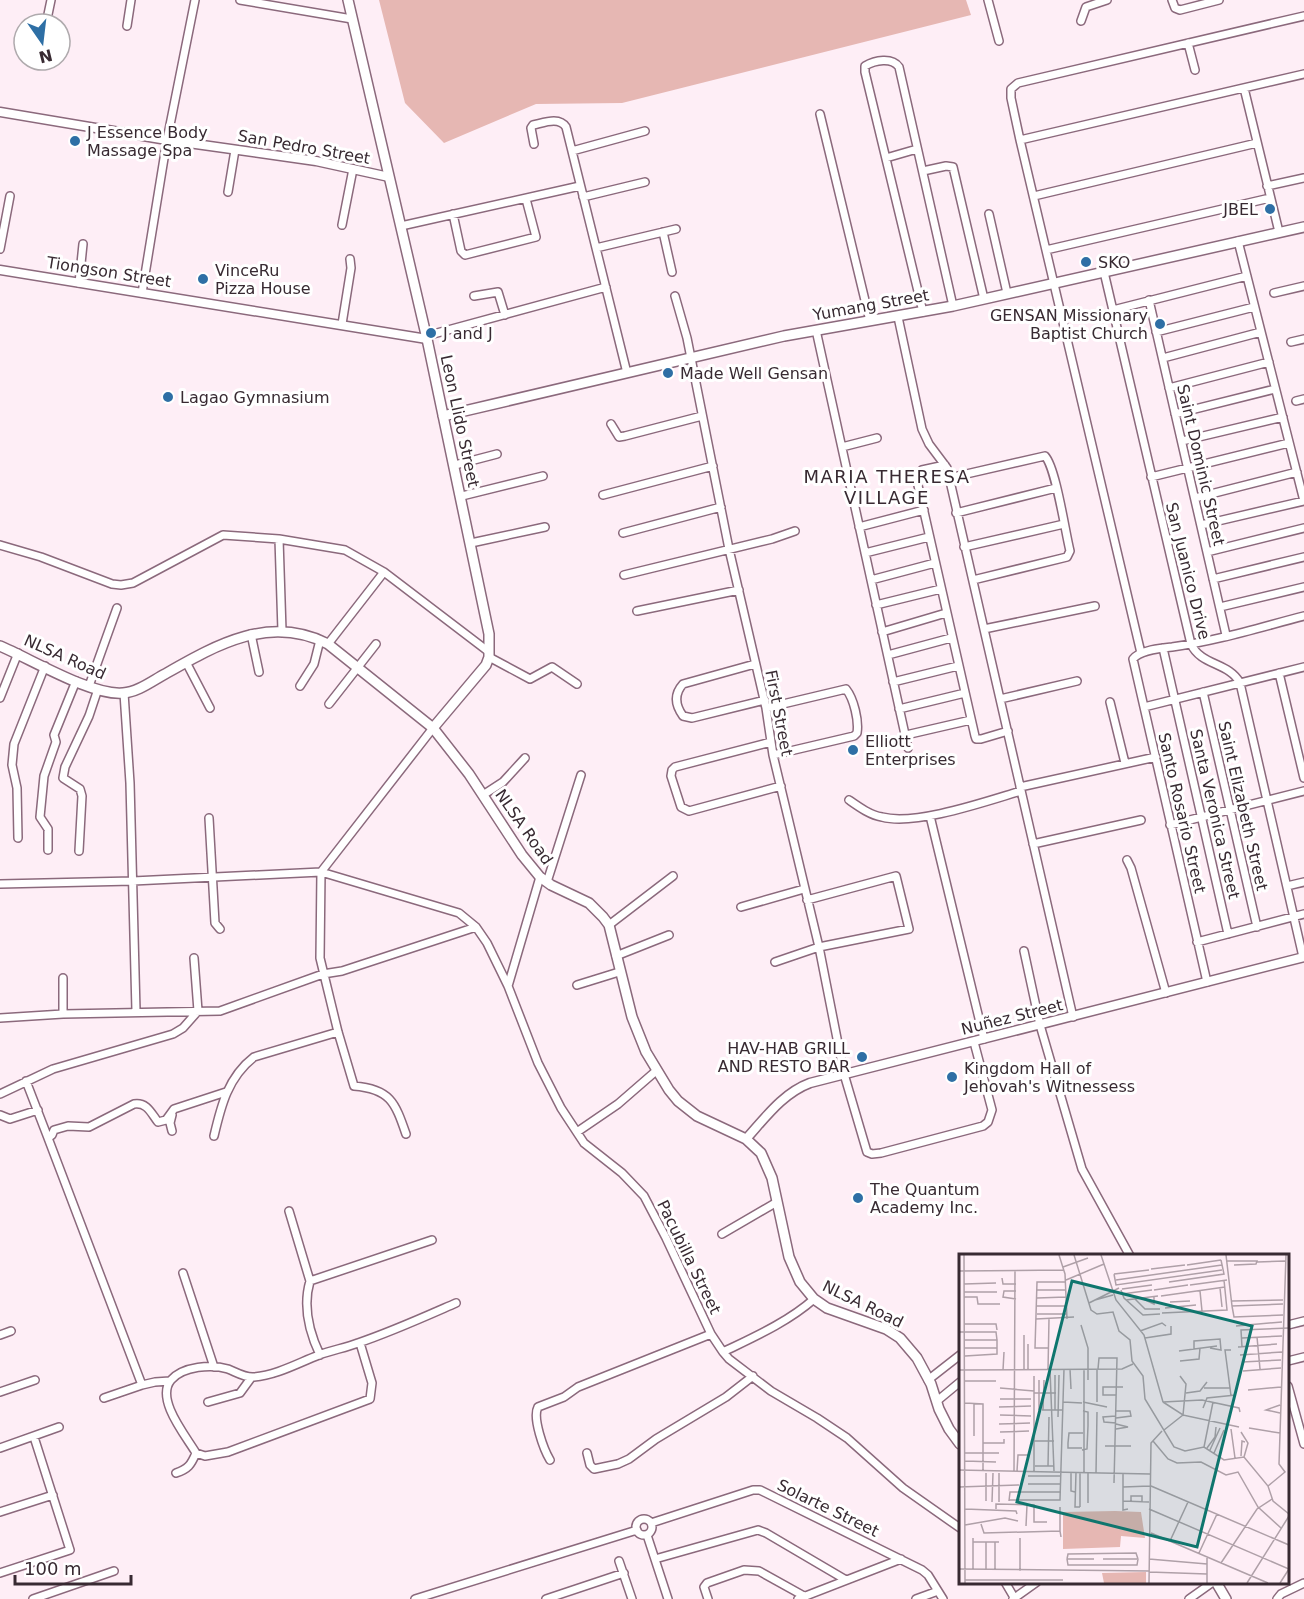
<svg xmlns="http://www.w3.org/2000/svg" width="1304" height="1599" viewBox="0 0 1304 1599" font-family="'DejaVu Sans',sans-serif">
<rect width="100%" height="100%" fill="#feeef6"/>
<!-- green -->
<path fill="#e6b7b3" d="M379 0H966L971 15 622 103 536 104 444 143 405 103Z"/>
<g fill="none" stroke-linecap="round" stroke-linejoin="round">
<defs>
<path id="minor" d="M240 0 352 19
M988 0 999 41
M1172 0 1175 8 1180 10 1219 0
M1081 21 1086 7 1107 0
M46 24 51 0
M127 26 131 0
M1188 43 1195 70
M1244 88 1279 232
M820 114 870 321
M1020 140 1304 74
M534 144 531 128 533 125C543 123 559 116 566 127L627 373
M572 151 645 131
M886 158 917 149
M923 171 946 166 953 167 984 299
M1267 186 1304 178
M228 192 235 150
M1034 196 1257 143
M583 197 645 182
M453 214 461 251 465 255 536 237 526 199
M989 214 1007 293
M342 225 353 169
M401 226 580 186
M663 232 672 272
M596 248 676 229
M0 249 10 196
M1046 250 1270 198
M1104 272 1191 644C1201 666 1229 662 1240 683L1303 957
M79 283 83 244
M142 293 167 140 195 0
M1274 293 1304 286
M474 296 498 292 505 315
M675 296 687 338 729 549 766 708 773 755 819 947 844 1074 867 1152 872 1154 881 1153 983 1126 988 1122 992 1110 974 1042
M1149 300 1226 635
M1113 310 1247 276
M923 312 865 72V66C875 60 892 57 899 67L953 306
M898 317 922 429 929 444 947 468 1073 1017
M342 324 351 268 350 259
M816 330 908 748
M1156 332 1254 307
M426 336 606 287
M1291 342 1304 339
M1163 358 1261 332
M1169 388 1269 362
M1296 401 1304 399
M1175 414 1275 389
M611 424 619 437 625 436 702 416
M1182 441 1283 417
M842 447 877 438
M455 465 497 454
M945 465 922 470 919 473 917 481 975 736 976 739H981L1008 731
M1151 477 1289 443
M949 478 1045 456C1056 468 1065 531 1070 551L1067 557 973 580
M603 495 713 466
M462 496 543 476
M1195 498 1297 472
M956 513 1056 488
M1201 525 1304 501 1238 241
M859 527 924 510
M623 533 721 507
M279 539 282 631
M471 543 545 527
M0 545 41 557 112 584 121 585 133 583 223 535 279 539 345 550 384 572 489 652
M964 547 1064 524
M1207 552 1304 528
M865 553 929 537
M624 575 772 539 795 531
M1213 579 1304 557
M871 580 935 563
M876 605 941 589
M1220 607 1304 587
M637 611 739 590
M984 629 1095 606
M882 632 946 613
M251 634 259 672
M328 644 384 572
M1163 648 1228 934
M1141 653 1020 140 1011 98V89L1018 83 1304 16
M888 655 951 638
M489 657 530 679 552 667 577 684
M186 662 210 708
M755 664 683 684C674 694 675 705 683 716L692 718 765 700
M1279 673 1304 778
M893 682 958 666
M89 686 117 608
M300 686 314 664 320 640
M1203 692 1257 927
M124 693 130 783 136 1011
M0 698 18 653
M1000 699 1077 681
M1110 702 1125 763
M329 704 376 644
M1144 707 1304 667
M766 708 846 689C854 699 859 721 857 733L854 736 773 755
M899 709 965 693
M906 735 971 720
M771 742 675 767 672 770 671 776 681 807 689 811 781 786
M1020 787 1156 757
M483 795 503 782 525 758
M849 800C859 807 870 815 882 817 916 826 987 801 1021 791
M930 816 984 1039
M209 818 215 923 220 929
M1170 825 1304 791
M18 838 17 788 12 765 14 744 45 666
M1033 844 1141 820
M48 850V829L40 817 44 776 56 742 54 735 76 681
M79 851 82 796 80 789 63 778 65 767 89 716 98 689
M1127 860 1131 868 1166 993
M547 882 581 775
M0 884 133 881 321 872 433 728
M1287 886 1304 882
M741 907 804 889
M609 925 673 876
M1197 942 1304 914
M1024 951 1040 1025 1082 1169 1130 1256
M616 956 669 935
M775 962 819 947 909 929 896 876 807 900
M63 978V1014
M1207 982 1133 659C1140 650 1161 648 1172 647 1217 641 1261 627 1304 616
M577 985 619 972
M508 986 540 877
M0 1018 63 1014 220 1011 323 974 342 971 476 927
M26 1081 48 1138 52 1135 54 1130 68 1126 89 1127 134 1104C147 1102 151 1113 158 1122L166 1120 174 1109 226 1092
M0 1094 53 1069 173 1034 183 1028 198 1011 194 958
M0 1115 10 1119 38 1110
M172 1131 170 1123 172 1115
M577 1132 618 1104 656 1071
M406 1134C395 1102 390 1089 354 1086L338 1032 320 958 321 872 459 913 476 927 487 943 508 986 538 1063 561 1108 584 1143 622 1173 644 1196 666 1238 711 1334 723 1352 729 1359 771 1391 817 1418 847 1438 903 1488 960 1528
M214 1136C221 1106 228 1077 254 1057L338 1032
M48 1138 142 1385 104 1398
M289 1211 310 1281
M722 1234 777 1202
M183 1273 214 1367
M1288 1325 1304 1321
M0 1335 11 1331
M360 1343 372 1383 370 1399 228 1452 205 1456 196 1453C186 1436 155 1399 171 1380 183 1366 212 1364 228 1369 236 1372 245 1378 254 1377 277 1375 298 1363 319 1355 332 1350 345 1348 358 1343 391 1332 424 1317 456 1303
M723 1352C754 1337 788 1322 814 1299
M320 1355C309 1332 303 1305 310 1281L432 1240
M1288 1361 1304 1357
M928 1380 960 1355
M142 1385 155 1382 170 1381
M1288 1386 1304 1444
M0 1392 35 1380
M937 1401 960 1382
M208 1402 240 1393 251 1378
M0 1448 59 1427
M587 1453 590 1465 594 1469 618 1464 629 1459 656 1439 726 1397 753 1376
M550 1460C544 1450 532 1418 538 1407L564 1397 578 1387 711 1334
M176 1473C188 1469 191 1465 196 1453
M0 1512 53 1495
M636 1527a8 8 0 1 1 16 0a8 8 0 1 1-16 0Z
M651 1523 753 1490H760L922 1570 928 1575 943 1599
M647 1535 668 1599
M655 1559 758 1530 766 1533 846 1580
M619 1561 632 1599
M0 1573 70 1550 34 1437
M1005 1582 1015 1599
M33 1599 114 1571
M415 1599 637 1530
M546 1599 624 1573
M708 1599 704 1587 707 1583 744 1570 759 1571 804 1596
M798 1599 901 1559
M916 1599 938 1591
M1013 1599 1037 1582
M1189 1599 1213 1582
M1277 1599 1281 1594 1304 1583"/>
<path id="tertiary" d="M0 112 167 140 316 161 389 177
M0 270 427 339
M746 1139C765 1118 783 1093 810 1083L1304 957"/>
<path id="secondary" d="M348 0 427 339 489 634V657L486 665 433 728
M443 416 784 336 953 306 1304 227
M0 646C31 659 92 696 123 693 138 692 152 681 165 674 216 645 269 614 328 644L433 728 469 774 522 855 540 877 551 885 589 903 603 917 609 925 632 1017 646 1052 669 1090 678 1101 697 1116 746 1139 761 1153 772 1178 789 1257 800 1282 814 1299 827 1308 886 1329 900 1338 917 1358 931 1384 939 1409 949 1429 960 1444
M1216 1582 1226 1599"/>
</defs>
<!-- minor casing -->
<use href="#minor" stroke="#8b697c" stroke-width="10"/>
<!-- tertiary casing -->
<use href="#tertiary" stroke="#8b697c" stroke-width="11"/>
<!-- secondary casing -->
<use href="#secondary" stroke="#8b697c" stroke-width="12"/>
<!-- minor -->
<use href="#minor" stroke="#fff" stroke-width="7"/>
<!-- tertiary -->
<use href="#tertiary" stroke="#fff" stroke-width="8"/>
<!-- secondary -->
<use href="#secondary" stroke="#fff" stroke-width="9"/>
</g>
<!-- markers -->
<g fill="#2e6fa5" stroke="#fff" stroke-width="2">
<circle cx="75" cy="141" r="6"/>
<circle cx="1270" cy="209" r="6"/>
<circle cx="1086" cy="262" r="6"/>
<circle cx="203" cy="279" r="6"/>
<circle cx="1160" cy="324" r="6"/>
<circle cx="431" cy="333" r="6"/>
<circle cx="668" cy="373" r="6"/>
<circle cx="168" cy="397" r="6"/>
<circle cx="853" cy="750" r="6"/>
<circle cx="862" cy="1057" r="6"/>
<circle cx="952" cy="1077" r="6"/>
<circle cx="858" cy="1198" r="6"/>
</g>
<g text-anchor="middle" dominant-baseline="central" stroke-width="6" stroke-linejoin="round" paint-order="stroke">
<!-- poi labels -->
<g font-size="16" fill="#382a32" stroke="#fff" text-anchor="start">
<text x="87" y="132">J Essence Body<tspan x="87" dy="18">Massage Spa</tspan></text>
<text x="1258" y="209" text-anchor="end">JBEL</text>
<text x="1098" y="262">SKO</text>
<text x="215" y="270">VinceRu<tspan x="215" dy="18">Pizza House</tspan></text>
<text x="1148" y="315" text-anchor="end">GENSAN Missionary<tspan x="1148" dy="18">Baptist Church</tspan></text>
<text x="443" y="333">J and J</text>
<text x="680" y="373">Made Well Gensan</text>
<text x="180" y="397">Lagao Gymnasium</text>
<text x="865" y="741">Elliott<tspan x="865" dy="18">Enterprises</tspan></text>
<text x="850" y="1048" text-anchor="end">HAV-HAB GRILL<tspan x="850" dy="18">AND RESTO BAR</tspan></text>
<text x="964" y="1068">Kingdom Hall of<tspan x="964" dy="18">Jehovah's Witnessess</tspan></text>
<text x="870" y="1189">The Quantum<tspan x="870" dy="18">Academy Inc.</tspan></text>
</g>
<!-- street labels -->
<g font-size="16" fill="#382a32" stroke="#fff">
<text transform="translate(304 147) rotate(10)">San Pedro Street</text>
<text transform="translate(109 272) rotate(9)">Tiongson Street</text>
<text transform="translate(871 305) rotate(-10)">Yumang Street</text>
<text transform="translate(460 421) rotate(78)">Leon Llido Street</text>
<text transform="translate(1201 465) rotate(77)">Saint Dominic Street</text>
<text transform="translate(1188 571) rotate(76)">San Juanico Drive</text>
<text transform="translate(65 657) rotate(24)">NLSA Road</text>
<text transform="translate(779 713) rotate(79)">First Street</text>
<text transform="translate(1243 806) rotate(77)">Saint Elizabeth Street</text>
<text transform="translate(1182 813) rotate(77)">Santo Rosario Street</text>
<text transform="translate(1215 814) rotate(77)">Santa Veronica Street</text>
<text transform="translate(524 827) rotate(55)">NLSA Road</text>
<text transform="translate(1012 1017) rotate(-14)">Nuñez Street</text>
<text transform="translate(689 1257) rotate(64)">Pacubilla Street</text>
<text transform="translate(863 1304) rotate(26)">NLSA Road</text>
<text transform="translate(828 1508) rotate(26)">Solarte Street</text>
</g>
<!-- neighbourhood labels -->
<g font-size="18" letter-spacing="1.5" fill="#382a32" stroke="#fff">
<text x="887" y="476">MARIA THERESA<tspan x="887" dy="21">VILLAGE</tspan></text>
</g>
</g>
<!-- overview -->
<g transform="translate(959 1254)">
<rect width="330" height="330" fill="#feeef6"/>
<path d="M156 257 182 258 186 284 162 282 161 293 104 295V258ZM187 318V329H145L143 319Z" fill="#e6b7b3"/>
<path fill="none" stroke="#afa0a8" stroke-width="1.5" d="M5 1 6 329M100 1 106 20 108 65M115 1 132 56 138 60 154 58 160 77 171 86 173 107 184 122 186 145 215 193 226 197 245 193 265 206 285 203 309 232 314 247 330 260M142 1 157 46 185 81 204 148M267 1 273 52 324 50M268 7H298L297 10 275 11M298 8 326 7M228 11 262 6M104 13 129 4M192 15 226 11M0 17 105 16M155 20 157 31 263 16M155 20 190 16M43 24 44 30H57M107 26 145 10M157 26 263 11M210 28 265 20 262 6M5 30 37 29M231 31 268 26M261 34 263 53M163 35 193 31M78 36H107M162 36 165 44 184 61 201 60M195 36 229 31M57 37H45L44 43 57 45M241 37 243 57M5 38H38M163 40 193 36M202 42 266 33M5 43H18L19 50H41M78 44 107 43M182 44 195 50V43M176 45 186 55H201M136 46 154 41M167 46 199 42M273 47 324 46M211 48 231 47M130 49 160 34M78 52H108M273 52 275 63 324 61M206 54 237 51M203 59 268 56 265 26M78 60H108M77 65 115 63M5 70H37L38 76M122 71 129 94V126M277 72 323 68M181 77 203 69 207 72M0 78H37L38 86M298 83 301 115M186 84 212 80V72M283 84 323 82M6 86H38V94M279 93 318 90M283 93 282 76 330 74M6 94H38V100L6 102M90 94H76L78 28H107M235 95V87L261 85 262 96 251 94M220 97 258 92M281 101 323 98M221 107 240 105 241 94M283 108 322 106M111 115 112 135M125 115V218M139 115 140 104H158L155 229M0 116 163 115 174 110M44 116 45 98M65 116V81M69 116V90M89 116 90 65M91 116 95 217M284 117 322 114M75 122V217M6 127H37M41 134 75 137M245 134H271L272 142M271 134 266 96H272M289 136 322 133M75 139H97M227 139 241 137 248 128M157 141H144V133H164M41 145H72M104 148 123 149M124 148 148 153M138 148V115M204 148 243 146 280 154 281 158M204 148 224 161 227 130 221 122M6 149 24 150V216M15 149V182M321 151 307 156 321 159M40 153 72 152M244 154 248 144 277 141M80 156V126M83 156H104M84 156 85 126M96 156V121M41 161 72 162M99 163 100 121M157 164 172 162 171 157H157M157 169 145 168 144 163 157 162M40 170 71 169M157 170 169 173 157 175M290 174 321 179M272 175 276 204M205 176 224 161 280 173M41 178 70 177M282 178 289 189 285 203M75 187H95M194 187 209 205 218 209 242 208 267 221 279 218 299 253 322 274M24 189H45V185M146 192H172M245 193 254 148M123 194H109V189L110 179H124M248 194 256 183 257 173M123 196 128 195 129 172V158L124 157M251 196 261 174M6 199H40M255 199 265 176M282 202 283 187 286 188M6 207 37 208M76 212H95M89 212 90 163M0 216 191 220M55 217 56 17M58 217 59 201H71M117 218 116 253H121M40 219V248M112 219V237L116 238M137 219 138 158M164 220V256L169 255M69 222H102M69 230H102M192 232 330 291M309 232 326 218 320 210 327 1M0 233 60 231M164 233 191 232M50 246H101L105 115M27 247V219M50 247 51 238H102M164 247 190 248M172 247V242H183V248M33 248 34 219M129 249V219M121 253V219M6 255 57 257 58 260M37 255V250L75 251V268H88M190 255 330 315 321 329M22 270 25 279 101 277 102 283M6 271 46 264 59 267M67 272 68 251M101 277V253M192 279 309 329M14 284V316M61 284V317M211 287 229 248M14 288H40M27 288V316M36 288V316M240 299 258 260M248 304V329M108 305 109 300 177 299 179 305M108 305 109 311H178L179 305M108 305H135M144 305H178M190 305 248 310M262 309 298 255 313 245M0 315 190 317M190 318 248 320M6 326H104M190 329 192 189 203 177M288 329 330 262"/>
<path fill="#0f766e" fill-opacity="0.15" stroke="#0f766e" stroke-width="3" d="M113 27 293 72 238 293 58 248Z"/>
<rect width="330" height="330" fill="none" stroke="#382a32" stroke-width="3"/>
</g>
<!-- north arrow -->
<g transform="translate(42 42) rotate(166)"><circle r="28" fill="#ffffff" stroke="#afaaad" stroke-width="1.5"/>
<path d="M0-4.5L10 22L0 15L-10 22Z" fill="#2e6fa5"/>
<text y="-9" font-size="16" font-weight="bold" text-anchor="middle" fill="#382a32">N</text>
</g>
<!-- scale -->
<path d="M15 1575v9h116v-9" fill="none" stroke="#382a32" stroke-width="3"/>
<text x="24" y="1575" font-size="18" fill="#382a32" stroke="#ffffff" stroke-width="4.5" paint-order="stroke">100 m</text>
</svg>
